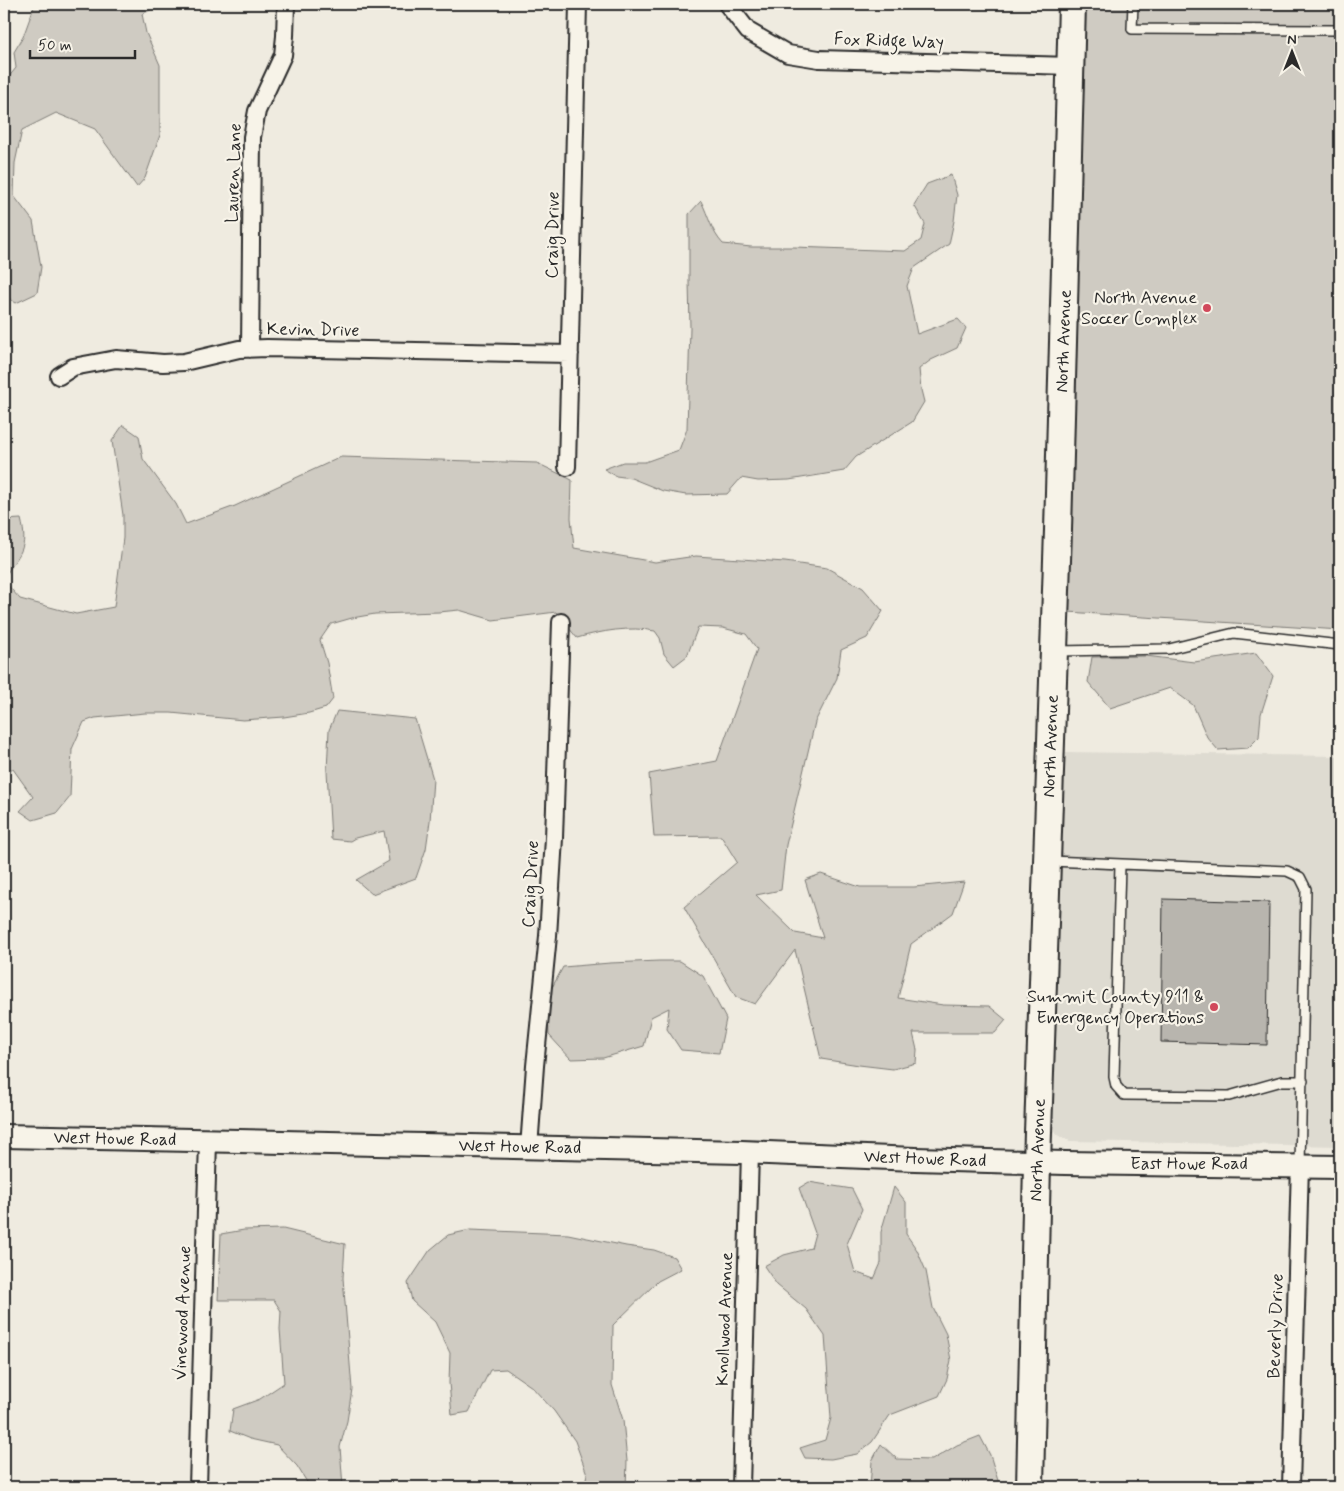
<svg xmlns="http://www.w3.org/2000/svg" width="1344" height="1491" viewBox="0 0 1344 1491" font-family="Mynerve,sans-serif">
<rect width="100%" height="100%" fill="#efebe0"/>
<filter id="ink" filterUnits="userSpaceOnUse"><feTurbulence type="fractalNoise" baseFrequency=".02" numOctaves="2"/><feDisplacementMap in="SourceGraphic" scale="10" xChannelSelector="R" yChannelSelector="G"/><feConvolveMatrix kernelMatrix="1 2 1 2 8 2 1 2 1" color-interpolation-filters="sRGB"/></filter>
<g filter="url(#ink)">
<!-- built -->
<path fill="#dedbd1" d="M1062 752 1340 756V1146L1070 1141 1055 1134 1053 1125 1062 820Z"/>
<!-- green -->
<path fill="#cfcbc2" stroke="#7d7b76" d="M35 4H162L142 14 146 33 160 65V135L145 178 137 187 95 129 56 113 22 130 15 163 14 196 33 221 41 267 37 293 16 303 4 295V80L7 79 16 68 14 52 23 37Z
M1081 4H1340V630L1068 612Z
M951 175 957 195 954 221 949 244 914 268 907 286 917 334 958 319 966 328 957 348 931 360 919 369 921 390 924 402 912 422 856 457 844 471 789 480 758 481 741 478 727 494 686 495 663 491 631 478 616 476 604 469 623 462H645L679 450 687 429 690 328 689 281V214L701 201C709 217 711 231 723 244L751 247H794L905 251 921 240 925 224 914 205 927 184Z
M123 425 139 436 143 459 176 504 186 524 235 506 341 457 537 463 572 480 571 518 574 548 655 562 696 556 785 562 827 568 863 588 883 611 867 638 841 650 837 678 815 722 786 845 781 890 756 895 795 933 823 938 805 880 821 874 860 887H914L964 882 953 913 911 944 898 998 943 1005 989 1006 1006 1020 995 1033H913L917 1050 916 1063 893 1069 859 1065 821 1059 795 950 755 1004 736 997 684 907 737 862 721 836 654 837 649 774 717 761 757 649 746 634 723 628 698 627 687 656 674 666 664 654 660 638 655 631C630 626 601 631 577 638L556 612 493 620 459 610 439 612 375 614 352 618 331 624 320 640 327 663 333 699 326 708 309 713 284 717 243 720 171 713H145L95 718 84 722 72 749 70 797 57 813 33 820 20 811 33 797 13 769H4V581L20 599 76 614 114 607 123 538V515L112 441Z
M21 519C29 550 19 553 4 578V520Z
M1256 653 1273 676 1261 714 1259 737 1248 748 1218 750 1207 737 1193 705 1170 688 1110 708 1088 682 1092 657 1146 656 1194 662Z
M337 711 415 719 433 779 430 821 426 849 416 878 372 894 356 880 389 861 384 831 355 838 350 841 331 839 327 771 329 730Z
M659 961H680L703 976 726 1019 719 1053 681 1050 667 1029 669 1008 651 1017 644 1046 603 1058 571 1059 549 1035 547 997 563 967 610 963Z
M809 1182 852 1189 862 1209 847 1244 855 1272 874 1279 881 1263V1232L894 1187 906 1202V1234L917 1250 926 1271 933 1308 946 1334 951 1360 947 1379 939 1396 890 1415 872 1442 857 1454 831 1459 805 1458 800 1448 825 1440 831 1418 825 1336 806 1309 777 1285 764 1266 784 1255 811 1248 815 1233 799 1188Z
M283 1229 345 1244 343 1278 352 1389 347 1421 340 1447 343 1487H310L297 1466 277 1445 250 1439 230 1431 233 1409 260 1399 284 1383 280 1329 281 1311 274 1300H218L221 1234 244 1230Z
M470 1230 568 1234 626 1246 654 1250 674 1257 681 1269 658 1281 613 1325 612 1385 623 1420 627 1461 626 1487H584L587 1474 575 1441 554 1411 532 1387 506 1369 490 1370 469 1412 452 1415 449 1383 450 1353 435 1322 412 1301 408 1283 430 1250 448 1235Z
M980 1436 990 1455 1000 1487H927L923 1482 911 1487H870L872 1461 881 1444 897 1459 932 1460 957 1445Z"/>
<!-- building -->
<path fill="#b8b5ae" stroke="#2b2b2b" d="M1163 899 1269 902 1267 1045 1161 1042Z"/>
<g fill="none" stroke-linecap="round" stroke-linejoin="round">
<defs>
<path id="service" d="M1133 4 1132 29 1340 30
M1057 651 1169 649 1234 633 1340 645
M1050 861 1287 871 1300 877 1306 889 1300 1165
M1120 865 1114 1077 1116 1086 1124 1095 1229 1096 1282 1081H1303"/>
<path id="minor" d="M727 4 748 31 788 54 819 59 1071 66
M250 349 252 137 257 111 283 55 285 36 286 4
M59 376 73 367 116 359 163 363 184 362 239 349 267 348 570 354
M567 467 578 4
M529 1148 535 1066 548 936 554 838 561 622
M198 1487 208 1141
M741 1487 750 1152
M1291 1487 1300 1165"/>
<path id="secondary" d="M4 1136 742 1152 915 1159 1065 1163 1340 1167"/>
<path id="primary" d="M1030 1487 1037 1163 1058 530 1072 4"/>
</defs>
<!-- service casing -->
<use href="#service" stroke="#2b2b2b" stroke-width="12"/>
<!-- minor casing -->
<use href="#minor" stroke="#2b2b2b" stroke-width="20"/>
<!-- secondary casing -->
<use href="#secondary" stroke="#2b2b2b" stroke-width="26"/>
<!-- primary casing -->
<use href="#primary" stroke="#2b2b2b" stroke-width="30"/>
<!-- service -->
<use href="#service" stroke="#f7f3e8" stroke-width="9"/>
<!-- minor -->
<use href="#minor" stroke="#f7f3e8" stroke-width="16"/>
<!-- secondary -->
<use href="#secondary" stroke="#f7f3e8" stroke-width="22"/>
<!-- primary -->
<use href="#primary" stroke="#f7f3e8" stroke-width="26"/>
</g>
</g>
<!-- markers -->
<g fill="#d1495b" stroke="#f7f3e8" stroke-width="2">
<circle cx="1207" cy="308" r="5"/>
<circle cx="1214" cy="1007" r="5"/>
</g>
<g text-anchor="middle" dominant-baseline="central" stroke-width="4.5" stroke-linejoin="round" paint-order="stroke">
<!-- street labels -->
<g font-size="18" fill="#2b2b2b" stroke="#f7f3e8">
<text transform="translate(889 41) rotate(2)">Fox Ridge Way</text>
<text transform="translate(234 173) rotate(-88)">Lauren Lane</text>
<text transform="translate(553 235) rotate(-89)">Craig Drive</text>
<text transform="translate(313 330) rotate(1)">Kevin Drive</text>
<text transform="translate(1064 341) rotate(-88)">North Avenue</text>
<text transform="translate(1051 746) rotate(-88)">North Avenue</text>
<text transform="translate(531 884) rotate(-87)">Craig Drive</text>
<text transform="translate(115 1139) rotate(1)">West Howe Road</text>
<text transform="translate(520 1147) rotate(1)">West Howe Road</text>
<text transform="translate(1038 1150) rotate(-88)">North Avenue</text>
<text transform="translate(925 1159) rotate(2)">West Howe Road</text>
<text x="1189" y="1164">East Howe Road</text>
<text transform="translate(183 1313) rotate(-88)">Vinewood Avenue</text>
<text transform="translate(725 1319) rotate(-88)">Knollwood Avenue</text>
<text transform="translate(1276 1326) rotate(-88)">Beverly Drive</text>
</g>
<!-- poi labels -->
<g font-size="18" fill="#2b2b2b" stroke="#f7f3e8" text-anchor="end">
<text x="1197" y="298">North Avenue<tspan x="1197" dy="21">Soccer Complex</tspan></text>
<text x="1204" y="997">Summit County 911 &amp;<tspan x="1204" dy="21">Emergency Operations</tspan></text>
</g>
</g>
<!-- margin -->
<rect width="1344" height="1491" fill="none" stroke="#f7f3e8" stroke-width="20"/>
<rect x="10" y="10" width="1324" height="1471" fill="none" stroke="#2b2b2b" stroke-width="2" filter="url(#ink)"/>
<!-- north arrow -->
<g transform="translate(1292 52)" stroke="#f7f3e8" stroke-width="4" paint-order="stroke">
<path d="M0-4L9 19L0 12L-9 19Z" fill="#2b2b2b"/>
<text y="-8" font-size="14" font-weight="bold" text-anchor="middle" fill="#2b2b2b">N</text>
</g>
<!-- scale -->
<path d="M30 50v8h105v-8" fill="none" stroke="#2b2b2b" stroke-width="2.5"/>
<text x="38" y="50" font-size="15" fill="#2b2b2b" stroke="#f7f3e8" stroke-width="4" paint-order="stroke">50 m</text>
</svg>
